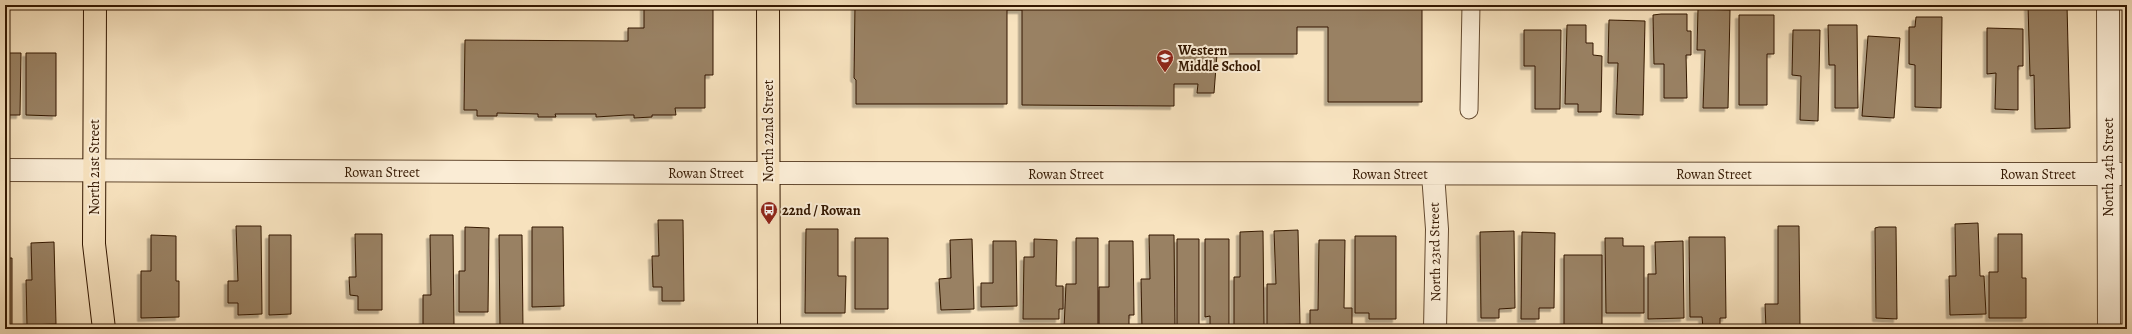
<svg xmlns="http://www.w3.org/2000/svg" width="2132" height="334" viewBox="0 0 2132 334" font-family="Alegreya,serif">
<defs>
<filter id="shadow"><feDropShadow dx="-3.5" dy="3.5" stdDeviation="0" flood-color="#0004"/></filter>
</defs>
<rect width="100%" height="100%" fill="#f7e2be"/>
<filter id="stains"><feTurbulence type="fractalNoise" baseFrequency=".005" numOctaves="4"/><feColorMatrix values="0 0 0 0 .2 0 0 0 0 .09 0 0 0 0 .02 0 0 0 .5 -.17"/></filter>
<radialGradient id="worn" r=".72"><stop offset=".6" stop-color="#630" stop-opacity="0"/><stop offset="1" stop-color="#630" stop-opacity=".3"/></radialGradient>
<!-- building -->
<path fill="#998163" stroke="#331700" filter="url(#shadow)" d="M644 5H713V75H705V108H675L676 115H652V117L634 118V115H627L596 117V114H555L556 117H538V114L497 113V116H477V110H464L465 40 628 41V28H644Z
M855 5H1422V102H1328V27H1297V54H1217L1214 93H1197L1198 84H1174V106L1022 105V10H1007V104H856V80L854 78Z
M2028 5H2067L2070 128 2035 129 2034 75 2030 76Z
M1698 9 1730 10 1728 108H1703L1705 50H1697Z
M1661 14H1687V31H1691V55H1686L1687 98H1664V64H1654L1653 15Z
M1739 15H1774V54H1767V105H1739Z
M1916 17H1942L1941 108 1915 107V65L1909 64V27H1915Z
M1609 20 1645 21 1643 115 1616 114 1618 63H1608Z
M1567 25H1586V43H1593V55L1602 56 1601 112H1578V104H1565Z
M1828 25H1857L1858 108H1835V65H1829Z
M1987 28 2023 29V66H2018V110L1995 109 1996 73 1987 74Z
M1524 30H1561L1560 109H1535V66H1524Z
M1793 30H1820L1818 121 1800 120 1801 76 1792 75Z
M1868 36 1900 38 1894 118 1862 116Z
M5 53H21L20 115H5Z
M26 53H56V116L26 115Z
M658 220H683L684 301H662V287H653L652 256H659Z
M1978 223 1980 276H1984L1986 314 1950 315 1949 276H1956L1955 224Z
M236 226H261L262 314 238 315V303H228V281H238Z
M1778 226H1799L1800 329H1766L1765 304H1778Z
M465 227 489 228 488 312H459V271H465Z
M532 227H563L564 306 532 307Z
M1879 227H1896L1897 319 1876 318 1875 228Z
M806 229H838V276H846L845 313H805Z
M1298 230 1300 324 1267 325V284H1276L1274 231Z
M1263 231 1264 327H1234V277H1240V232Z
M1514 231 1515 308 1499 309V318H1481L1480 232Z
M1522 232 1555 233 1554 308H1539V319H1521Z
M355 234H382V310H358V296L350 295 349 277H356Z
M1998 234H2022V278H2026V318H1989V272H1998Z
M151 235 176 236V281H179V317L141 318V271H151Z
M269 235H291V314L269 315Z
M430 235H453L454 325 423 326V295H431Z
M499 235H522L523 329H500Z
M1149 235H1174L1175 329H1142L1141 279H1150Z
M1355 236H1396V319H1369V313H1355Z
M1689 237H1725L1726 318H1720V329L1703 328 1702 317H1690Z
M855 238H888V309H855Z
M1076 238H1098V329H1064L1066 284H1076Z
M1605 238H1623V246H1644V313H1606Z
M972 239 974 309 941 310 939 279 951 278 950 240Z
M1034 239 1057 240 1056 286H1063V309H1059V319H1023L1024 257H1034Z
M1177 239H1199V329H1177Z
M1205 239H1229V329H1210V316L1205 317Z
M1319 240H1345L1344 308H1352V329H1310V310H1318Z
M993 241H1016L1017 306 981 307V283H993Z
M1109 241H1133L1134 315H1129V329H1099V287H1109Z
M1683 241 1684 318 1648 319V274H1656L1655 242Z
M54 242 56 324 27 325 26 280H32L31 243Z
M1564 255H1602V325H1598V329H1576V325H1564Z
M5 258H12V329H5Z"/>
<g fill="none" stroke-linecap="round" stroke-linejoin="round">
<defs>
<path id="service" d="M1469 110 1471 5"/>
<path id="minor" d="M2108 5 2109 329
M5 170 769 173 2127 174
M1433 174 1437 229 1435 329"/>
<path id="primary" d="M95 5 94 244 104 329
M768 5 769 329"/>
</defs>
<!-- service casing -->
<use href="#service" stroke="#644a30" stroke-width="19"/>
<!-- minor casing -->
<use href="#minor" stroke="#644a30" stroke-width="24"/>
<!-- primary casing -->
<use href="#primary" stroke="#331700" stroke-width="24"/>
<!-- service -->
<use href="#service" stroke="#faecd5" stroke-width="17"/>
<!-- minor -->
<use href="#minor" stroke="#faecd5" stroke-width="22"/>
<!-- primary -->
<use href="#primary" stroke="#f7e2be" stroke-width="22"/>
</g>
<!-- icons -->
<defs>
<symbol id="school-pin" viewBox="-11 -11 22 30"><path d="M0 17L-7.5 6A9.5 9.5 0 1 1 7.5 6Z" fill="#8f2418" stroke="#faecd5"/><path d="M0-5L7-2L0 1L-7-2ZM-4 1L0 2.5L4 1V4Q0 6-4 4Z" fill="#fff"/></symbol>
<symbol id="bus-pin" viewBox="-11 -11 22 30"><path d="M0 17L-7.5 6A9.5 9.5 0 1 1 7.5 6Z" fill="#8f2418" stroke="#faecd5"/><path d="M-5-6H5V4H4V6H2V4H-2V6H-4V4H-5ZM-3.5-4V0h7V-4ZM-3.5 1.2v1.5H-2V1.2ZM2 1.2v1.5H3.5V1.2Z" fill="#fff"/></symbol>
</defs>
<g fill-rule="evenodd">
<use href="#school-pin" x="1155" y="48" width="20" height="27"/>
<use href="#bus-pin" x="759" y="200" width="20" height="27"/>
</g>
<g text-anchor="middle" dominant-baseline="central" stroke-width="4" stroke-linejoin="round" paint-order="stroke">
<!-- poi labels -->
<g font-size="14" font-weight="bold" fill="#331700" stroke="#faecd5" text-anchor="start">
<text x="1178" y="50">Western<tspan x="1178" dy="16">Middle School</tspan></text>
<text x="782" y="210">22nd / Rowan</text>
</g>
<!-- street labels -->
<g font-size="14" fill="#331700" stroke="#faecd5">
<text transform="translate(768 131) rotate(-90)">North 22nd Street</text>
<text transform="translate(94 167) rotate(-90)">North 21st Street</text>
<text transform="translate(2108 167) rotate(-90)">North 24th Street</text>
<text x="382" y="172">Rowan Street</text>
<text x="706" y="173">Rowan Street</text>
<text x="1066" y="174">Rowan Street</text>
<text x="1390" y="174">Rowan Street</text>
<text x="1714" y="174">Rowan Street</text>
<text x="2038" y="174">Rowan Street</text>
<text transform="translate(1435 252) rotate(-91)">North 23rd Street</text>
</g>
</g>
<!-- margin -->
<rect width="2132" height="334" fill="none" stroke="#f7e2be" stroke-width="20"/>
<rect x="6" y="6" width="2120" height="322" fill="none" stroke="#331700" stroke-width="2"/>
<rect x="10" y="10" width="2112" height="314" fill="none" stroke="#331700"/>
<rect width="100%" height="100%" filter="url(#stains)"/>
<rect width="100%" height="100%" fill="url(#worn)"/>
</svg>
